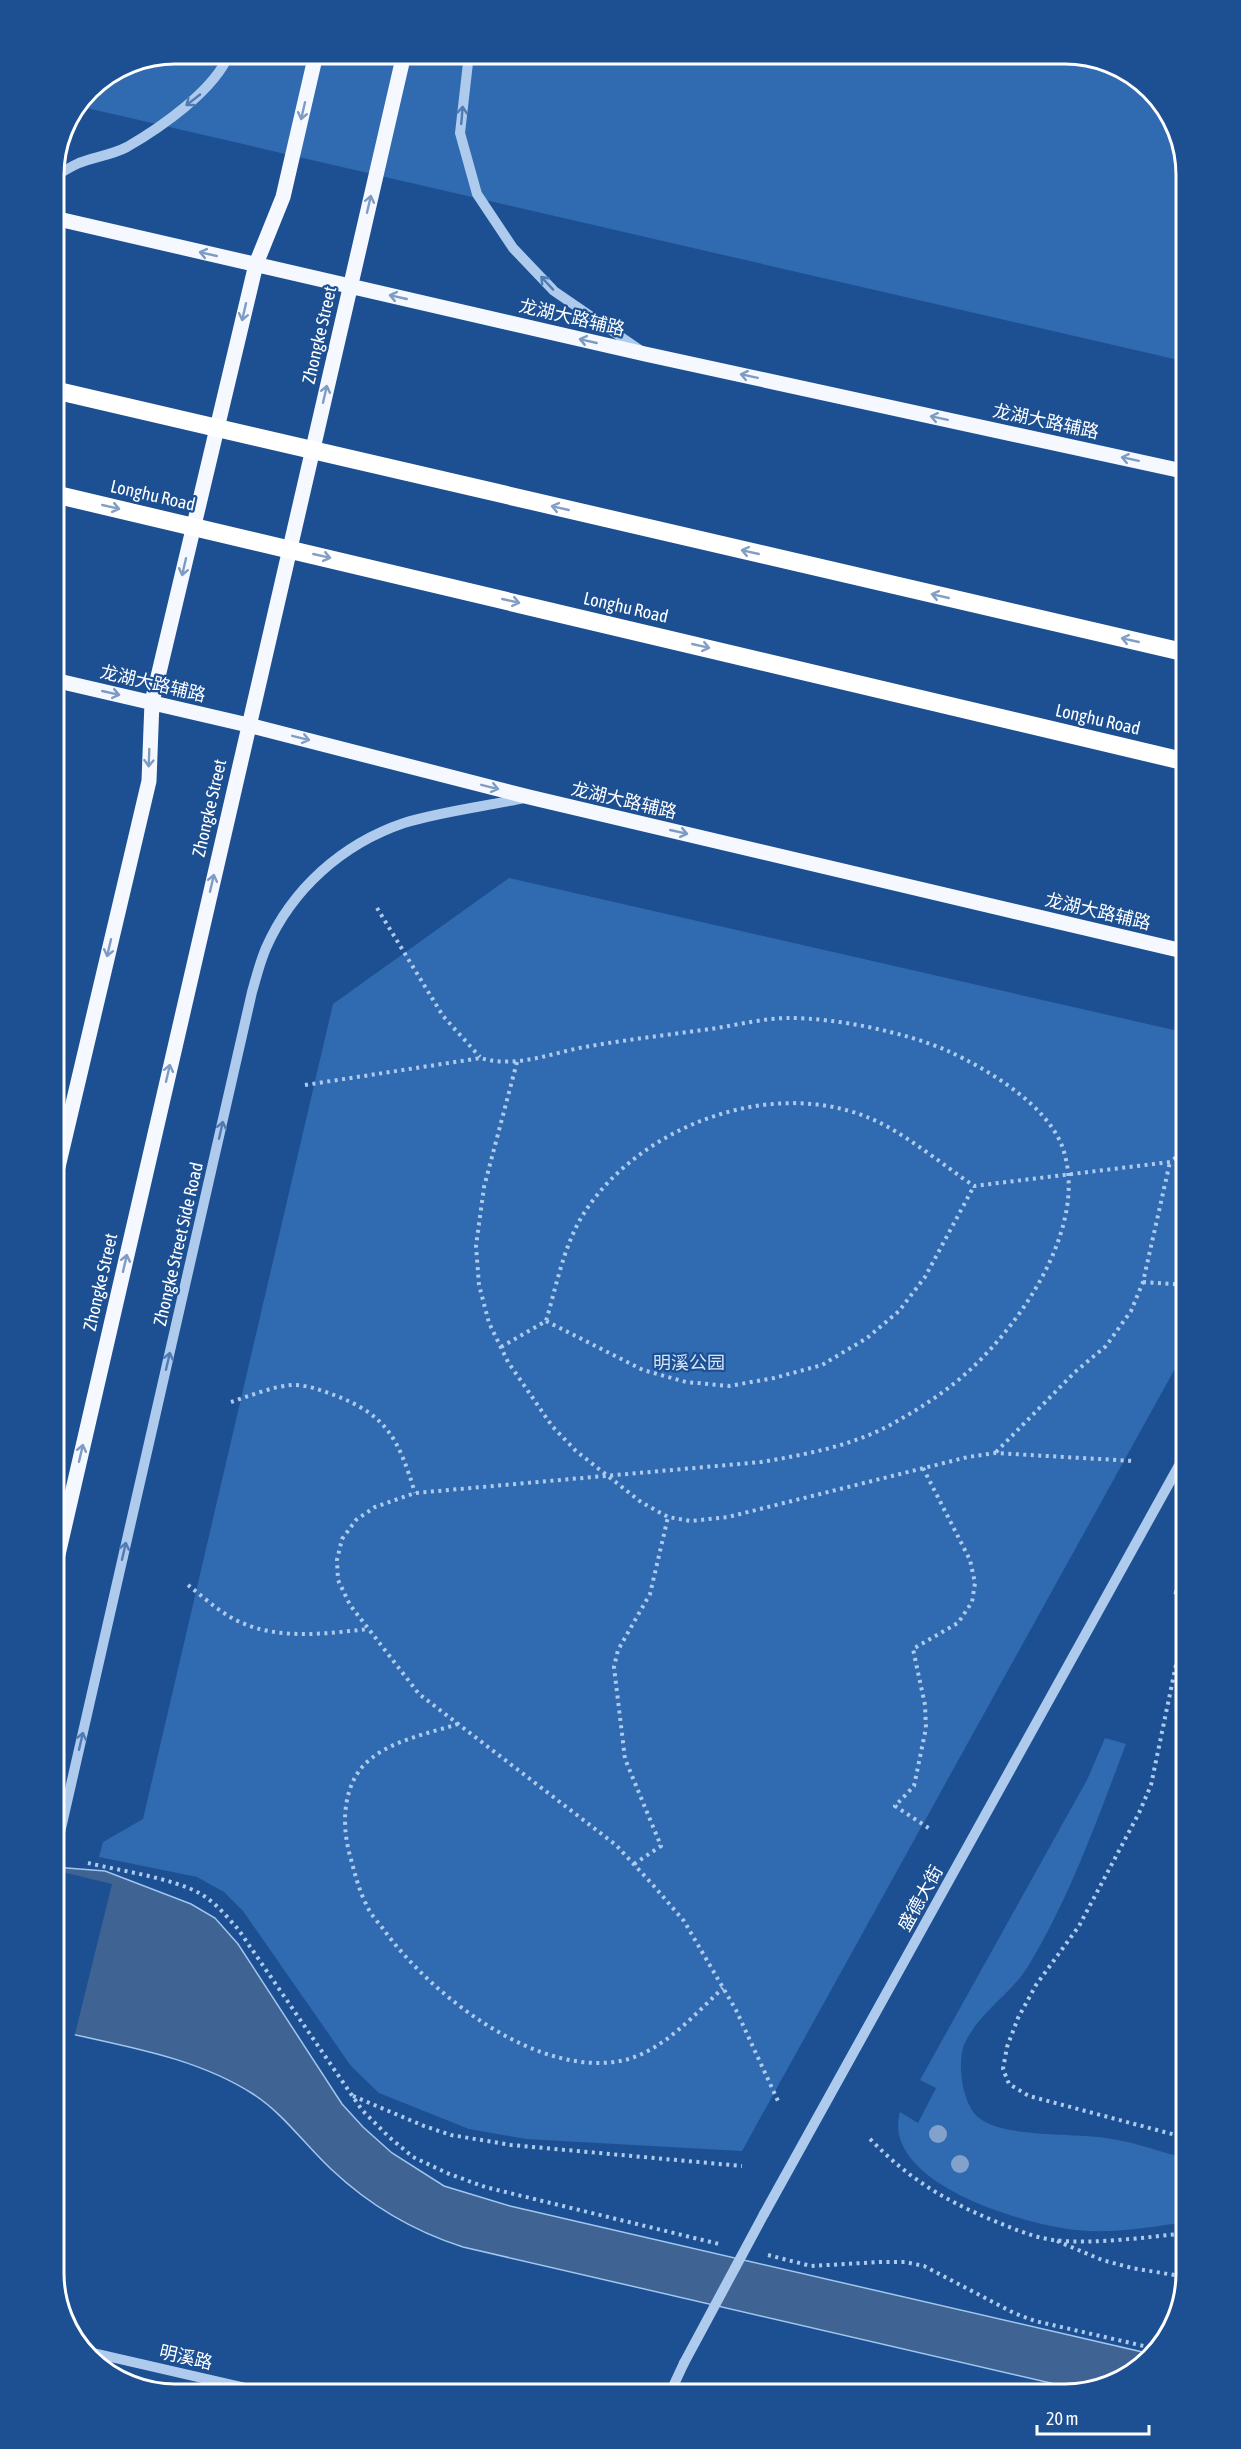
<svg xmlns="http://www.w3.org/2000/svg" width="1241" height="2449" viewBox="0 0 1241 2449" font-family="'Asap Condensed','Noto Sans SC',sans-serif">
<rect width="100%" height="100%" fill="#1d5092"/>
<!-- green -->
<path fill="#306ab0" d="M176 54H1074L1139 79 1178 129 1187 176V362L78 106 90 89 129 63Z
M509 878 1187 1033V1347L742 2151 526 2139 469 2129 379 2093 351 2066 243 1911 224 1892 197 1877 99 1857 103 1842 143 1819 333 1004Z
M1105 1738 1126 1744C1097 1820 1070 1898 1027 1968 1009 1996 978 2013 964 2045 957 2063 962 2105 979 2118 1006 2139 1077 2132 1112 2139 1137 2143 1162 2152 1187 2159V2222C1150 2227 1114 2234 1077 2230 1025 2225 880 2183 900 2112L918 2123 936 2088 920 2080 1087 1780Z"/>
<!-- water -->
<path fill="#3f6393" stroke="#a1c6f0" stroke-width="1.5" d="M54 1867 105 1871 191 1904 215 1918 238 1944 342 2104 363 2127 392 2153 444 2186 510 2206 1151 2354 1112 2386 1085 2391 463 2247C413 2231 370 2206 331 2169 304 2144 284 2114 253 2094 194 2056 121 2046 54 2030Z"/>
<!-- pier -->
<path fill="#1d5092" d="M54 1870 112 1884 74 2038 54 2033Z"/>
<g fill="none" stroke-linecap="round" stroke-linejoin="round">
<!-- path -->
<path stroke="#aecbee" stroke-width="4" stroke-dasharray="3 4.5" stroke-linecap="butt" d="M377 908 443 1016 480 1057
M517 1062 484 1187 476 1246 479 1285 489 1323 508 1362 528 1391 552 1426 576 1451 641 1502 668 1517 691 1521 728 1517 968 1457 995 1453 1134 1461
M305 1085 481 1058C517 1069 553 1052 590 1046 632 1039 675 1034 717 1028 741 1024 766 1018 789 1018 836 1018 905 1032 948 1051 987 1069 1046 1104 1062 1146 1090 1222 1025 1318 972 1368 951 1388 924 1406 899 1420 857 1445 809 1454 761 1462L415 1493 375 1507 356 1520 342 1539 337 1560 338 1580 350 1605 419 1694 616 1845 653 1885 684 1921 736 2010 778 2101
M1143 1282 1187 1285
M546 1321 643 1370 686 1382 729 1386 774 1378 822 1365 867 1338 899 1311 925 1277 974 1186
M501 1347 546 1321C557 1284 564 1243 586 1210 643 1125 770 1078 867 1117 901 1130 943 1165 974 1186L1170 1162 1187 1149
M231 1402C250 1396 273 1386 293 1385 307 1385 321 1390 334 1395 388 1415 399 1441 415 1493
M996 1452 1075 1372 1106 1346 1131 1311 1143 1282 1170 1162
M923 1468 970 1560 975 1583 972 1602 958 1623 913 1649 925 1705 926 1728 914 1786 895 1806 930 1829
M188 1585C202 1596 216 1609 232 1618 273 1641 324 1634 368 1629
M1174 1592 1187 1595
M458 1724C427 1734 386 1741 363 1766 343 1789 342 1824 349 1852 354 1870 358 1888 366 1904 370 1914 378 1922 384 1930 431 1995 539 2080 625 2060 664 2050 694 2015 723 1988
M88 1863C121 1871 173 1878 201 1894 216 1903 227 1917 238 1929L362 2110 389 2137 413 2157 447 2173 485 2187 719 2244
M634 1864 661 1846 625 1759 614 1667 618 1650 650 1594 668 1517
M353 2096 424 2126 451 2135 511 2145 742 2166
M1187 2138 1029 2096 1009 2084 1003 2069 1007 2047 1018 2018 1036 1985 1079 1926 1139 1813 1151 1785 1187 1612
M870 2139C908 2178 942 2199 992 2220 1012 2228 1032 2237 1053 2240 1092 2245 1148 2237 1187 2233
M1057 2241 1102 2260 1132 2268 1186 2277
M768 2255 811 2266 879 2262H905L924 2266 1014 2313 1035 2321 1157 2349"/>
<!-- minor -->
<path stroke="#aecbee" stroke-width="10" d="M469 54 460 133 477 194 513 248 554 291 640 350
M54 177C62 172 70 167 79 163 94 157 112 155 127 147 160 128 215 90 229 54
M54 1859 252 992C256 978 260 962 266 948 292 889 342 844 404 823 439 812 487 806 524 798
M764 2214 1187 1451
M89 2352 276 2395
M669 2395 684 2363"/>
<!-- major -->
<path stroke="#f5f9ff" stroke-width="15" d="M54 218 645 354 1187 472
M54 680 248 725 529 797 1187 952
M54 1184 149 781 152 702 256 264 283 197 316 54
M54 1572 404 54"/>
<!-- highway -->
<path stroke="#fff" stroke-width="18" d="M54 390 1187 653
M54 494 1187 762"/>
<!-- minor-bridge -->
<path stroke="#aecbee" stroke-width="10" d="M684 2363 764 2214"/>
</g>
<!-- trees -->
<g fill="#82a2cb">
<circle cx="938" cy="2134" r="9"/>
<circle cx="960" cy="2164" r="9"/>
</g>
<!-- one-way arrows -->
<defs><path id="oneway-shaft" d="M-6 0H5M1.5-3L5.5 0L1.5 3" fill="none" stroke-width="1.6" stroke-linecap="round" stroke-linejoin="round" transform="scale(1.5)"/></defs>
<g stroke="#507bb2">
<use href="#oneway-shaft" transform="translate(193 100) rotate(142)"/>
<use href="#oneway-shaft" transform="translate(462 115) rotate(-85)"/>
<use href="#oneway-shaft" transform="translate(547 283) rotate(-133)"/>
<use href="#oneway-shaft" transform="translate(221 1130) rotate(-77)"/>
<use href="#oneway-shaft" transform="translate(168 1361) rotate(-77)"/>
<use href="#oneway-shaft" transform="translate(124 1551) rotate(-77)"/>
<use href="#oneway-shaft" transform="translate(81 1741) rotate(-77)"/>
</g>
<g stroke="#7e9cc3">
<use href="#oneway-shaft" transform="translate(303 111) rotate(103)"/>
<use href="#oneway-shaft" transform="translate(369 204) rotate(-77)"/>
<use href="#oneway-shaft" transform="translate(208 254) rotate(-167)"/>
<use href="#oneway-shaft" transform="translate(398 297) rotate(-167)"/>
<use href="#oneway-shaft" transform="translate(244 312) rotate(103)"/>
<use href="#oneway-shaft" transform="translate(588 341) rotate(-167)"/>
<use href="#oneway-shaft" transform="translate(749 376) rotate(-168)"/>
<use href="#oneway-shaft" transform="translate(325 394) rotate(-77)"/>
<use href="#oneway-shaft" transform="translate(939 418) rotate(-168)"/>
<use href="#oneway-shaft" transform="translate(1130 459) rotate(-168)"/>
<use href="#oneway-shaft" transform="translate(184 567) rotate(103)"/>
<use href="#oneway-shaft" transform="translate(111 693) rotate(13)"/>
<use href="#oneway-shaft" transform="translate(301 738) rotate(14)"/>
<use href="#oneway-shaft" transform="translate(149 758) rotate(92)"/>
<use href="#oneway-shaft" transform="translate(490 787) rotate(14)"/>
<use href="#oneway-shaft" transform="translate(679 832) rotate(13)"/>
<use href="#oneway-shaft" transform="translate(212 883) rotate(-77)"/>
<use href="#oneway-shaft" transform="translate(109 948) rotate(103)"/>
<use href="#oneway-shaft" transform="translate(168 1073) rotate(-77)"/>
<use href="#oneway-shaft" transform="translate(125 1263) rotate(-77)"/>
<use href="#oneway-shaft" transform="translate(81 1453) rotate(-77)"/>
</g>
<g stroke="#839fc3">
<use href="#oneway-shaft" transform="translate(111 507) rotate(13)"/>
<use href="#oneway-shaft" transform="translate(560 508) rotate(-167)"/>
<use href="#oneway-shaft" transform="translate(750 552) rotate(-167)"/>
<use href="#oneway-shaft" transform="translate(322 556) rotate(13)"/>
<use href="#oneway-shaft" transform="translate(940 596) rotate(-167)"/>
<use href="#oneway-shaft" transform="translate(511 601) rotate(13)"/>
<use href="#oneway-shaft" transform="translate(1130 640) rotate(-167)"/>
<use href="#oneway-shaft" transform="translate(701 646) rotate(13)"/>
</g>
<g text-anchor="middle" dominant-baseline="central" stroke-width="4.5" stroke-linejoin="round" paint-order="stroke">
<!-- street labels -->
<g font-size="18" fill="#fff" stroke="#1d5092">
<text transform="translate(572 317) rotate(13)">龙湖大路辅路</text>
<text transform="translate(319 335) rotate(-77)">Zhongke Street</text>
<text transform="translate(1046 421) rotate(12)">龙湖大路辅路</text>
<text transform="translate(153 495) rotate(13)">Longhu Road</text>
<text transform="translate(626 607) rotate(13)">Longhu Road</text>
<text transform="translate(153 683) rotate(13)">龙湖大路辅路</text>
<text transform="translate(1098 719) rotate(13)">Longhu Road</text>
<text transform="translate(624 800) rotate(13)">龙湖大路辅路</text>
<text transform="translate(209 808) rotate(-77)">Zhongke Street</text>
<text transform="translate(1098 911) rotate(13)">龙湖大路辅路</text>
<text transform="translate(178 1244) rotate(-77)">Zhongke Street Side Road</text>
<text transform="translate(100 1282) rotate(-77)">Zhongke Street</text>
<text transform="translate(920 1898) rotate(-61)">盛德大街</text>
<text transform="translate(186 2357) rotate(13)">明溪路</text>
</g>
<!-- park labels -->
<g font-size="18" fill="#d4e5fa" stroke="#1d5092">
<text x="689" y="1362">明溪公园</text>
</g>
</g>
<!-- crop -->
<path d="M0 0H1241V2449H0ZM175 64H1065A111 111 0 0 1 1176 175V2273A111 111 0 0 1 1065 2384H175A111 111 0 0 1 64 2273V175A111 111 0 0 1 175 64Z" fill="#1d5092" fill-rule="evenodd"/>
<path fill="none" stroke="#fff" stroke-width="3" d="M175 64H1065A111 111 0 0 1 1176 175V2273A111 111 0 0 1 1065 2384H175A111 111 0 0 1 64 2273V175A111 111 0 0 1 175 64Z"/>
<!-- scale -->
<path d="M1037 2425v9h112v-9" fill="none" stroke="#ffffff" stroke-width="3"/>
<text x="1046" y="2425" font-size="18" fill="#ffffff" stroke="#1d5092" stroke-width="4.5" paint-order="stroke">20 m</text>
</svg>
